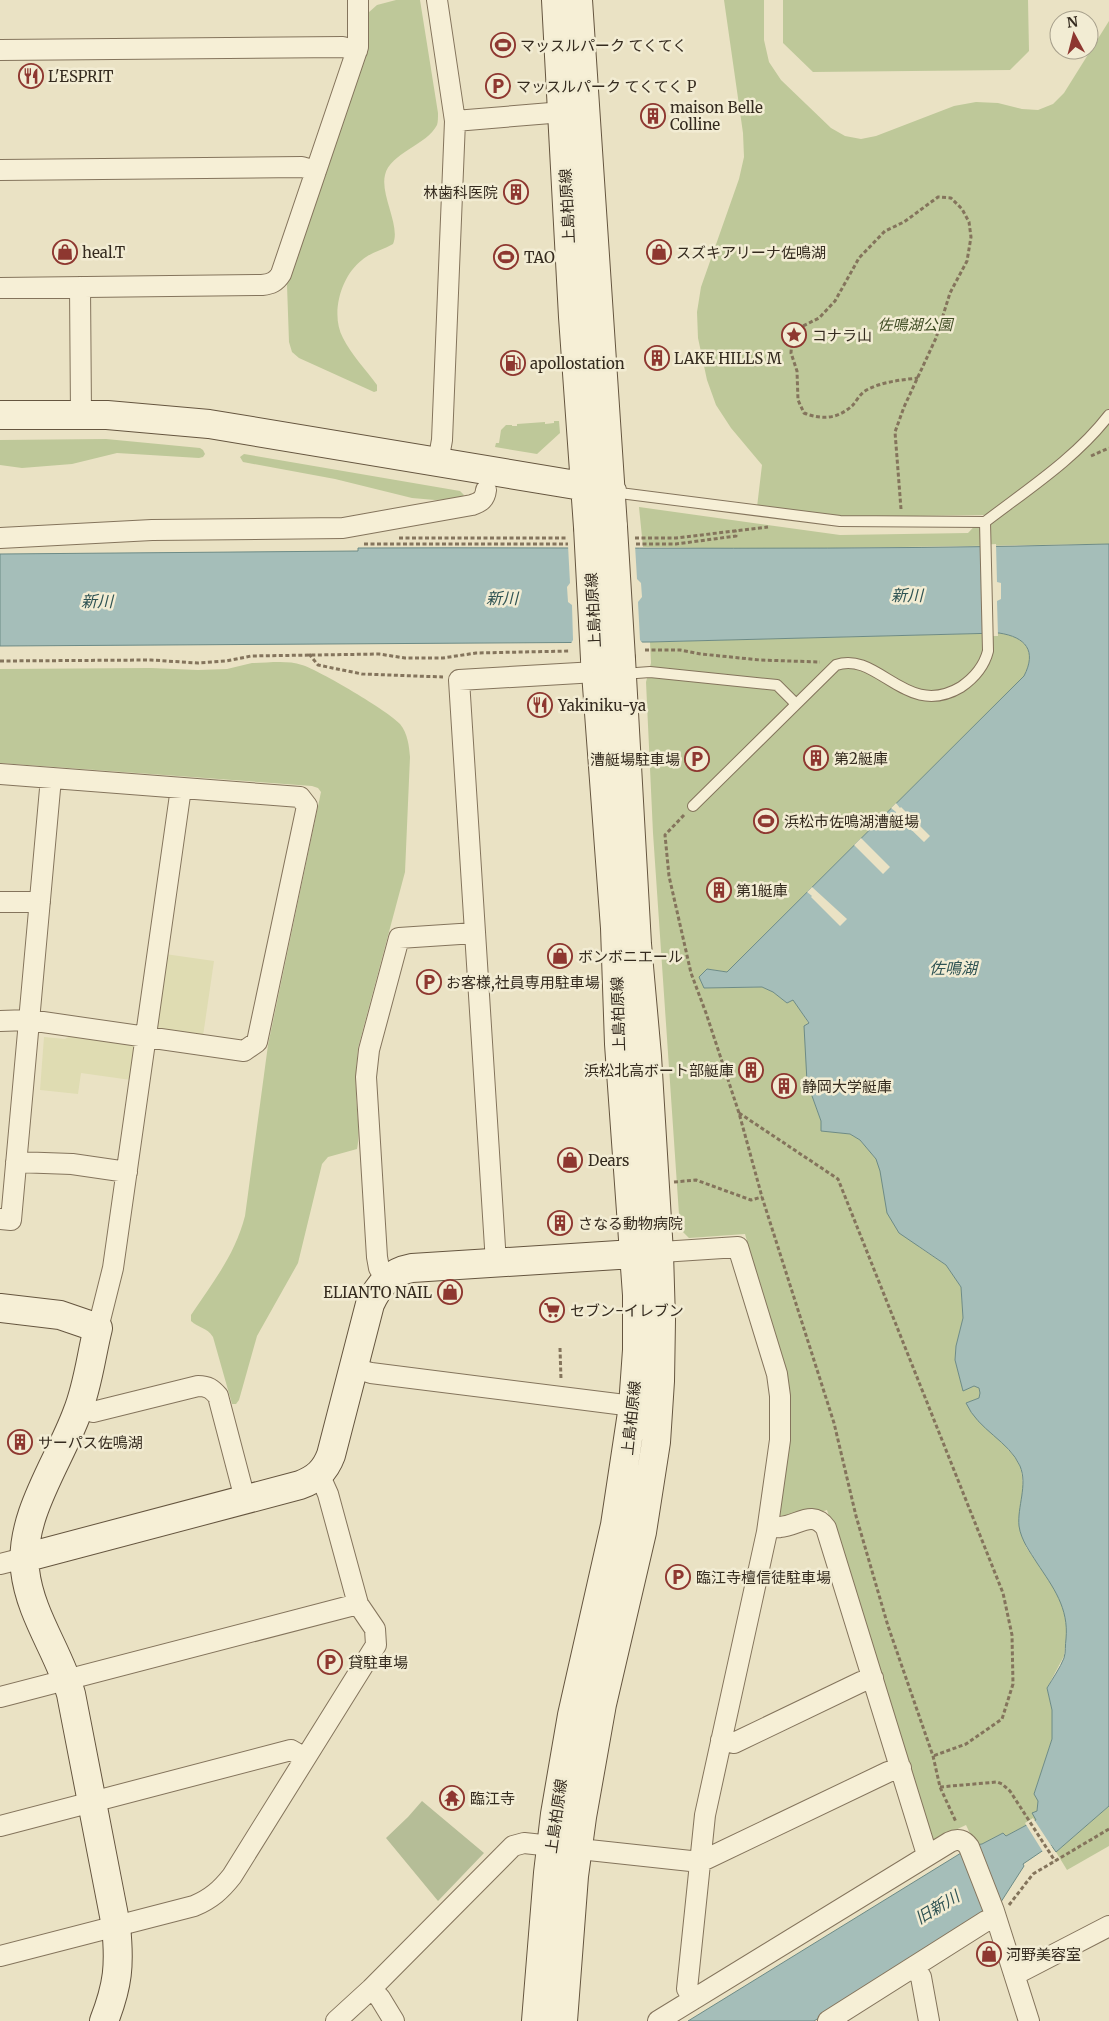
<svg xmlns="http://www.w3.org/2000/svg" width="1109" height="2021" viewBox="0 0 1109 2021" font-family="Merriweather,'Noto Sans JP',serif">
<rect width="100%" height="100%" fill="#eae2c4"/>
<!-- farmland -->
<path fill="#dfdcb2" d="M165 954 214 961 203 1036 160 1030 155 1023Z
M72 1035 132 1043 136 1050 131 1080 81 1073 78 1094 40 1090 44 1037 65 1039Z"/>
<!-- green -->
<path fill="#bec899" d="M396 0H420L438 113C438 117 438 122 437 125 427 145 390 153 385 175 380 195 401 226 393 244 383 250 371 252 362 260 341 276 330 314 343 338 351 354 366 370 377 385V391L374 392 299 358 292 352 289 342 287 285 368 13 377 5Z
M724 0H764V40L769 62 781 80 831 128 845 136 861 139 876 136 954 106 976 102 998 103 1022 109 1038 110 1053 104 1064 93 1109 21V544L767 549 643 547 639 507 840 535 968 533 985 515 833 517 757 507 762 465 731 428 716 405 707 380 698 338 697 312 701 287 739 179 744 157 743 133Z
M783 0H1028L1029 51 1010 70 813 72 783 43Z
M554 421H559L560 433 537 454 495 447 496 443H499L501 430 506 425H512V426H517V424L545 422V424L554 423Z
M106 439 200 448 203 450 205 454 203 457 199 458 117 453 72 464 22 468 0 465V440Z
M244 454 460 491 464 495 460 499 435 500 412 498 335 479 243 462 240 457Z
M999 633C1026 637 1037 651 1024 676L727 972 707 969 705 988 762 987 773 992 787 1003 793 999 809 1024 807 1082 821 1121V1130L850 1134 860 1140 876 1159 919 1247 946 1265 961 1287 963 1318 956 1346 955 1360 963 1390 974 1386 979 1388 980 1393 979 1398 966 1403 1014 1456 1021 1467 1023 1487 1020 1511 1026 1547 1059 1595 1065 1613 1067 1632 1064 1656 1047 1688 1052 1710V1739L1034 1794 1038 1801 1036 1820 1006 1836 1003 1833 982 1844H975L966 1825 932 1841 912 1785 827 1510 789 1522 778 1514 782 1365 745 1234 689 1238 680 1229 653 833 646 682 651 663 650 642Z
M252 663C268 663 287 660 302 665 319 670 390 712 400 724 408 734 409 746 410 757L405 872 358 1048C357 1062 355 1076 356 1090 356 1110 361 1130 357 1149L328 1157 322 1164 298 1263 257 1336 239 1400 236 1404H232L213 1337C207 1327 198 1328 191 1321V1315C213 1282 235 1255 245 1216L268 1045 321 792 318 788 312 786 0 763V669L151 668 198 670 227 669Z
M1109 1806V1846L1067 1870 1056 1852Z"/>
<!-- cemetery -->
<path fill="#b5bd97" d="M422 1801 484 1853 438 1901 386 1838 408 1817Z"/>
<!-- water -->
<path fill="#a5beb9" stroke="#6d8b86" d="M1109 544V1806L1056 1852 1051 1845 1023 1864 1024 1866 999 1905 814 2021H688L974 1845 982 1844 1003 1833 1006 1836 1036 1820 1032 1813 1037 1811 1038 1801 1034 1794 1052 1739V1710L1047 1688C1053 1678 1060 1668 1064 1658 1066 1652 1065 1645 1066 1639 1069 1608 1053 1587 1037 1563 1030 1552 1021 1540 1019 1526 1017 1507 1028 1485 1020 1466 1009 1441 978 1430 966 1403L979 1398 980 1393 979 1388 974 1386 963 1391 955 1360 956 1346 963 1318 961 1287 946 1265 899 1233 887 1213 880 1171 876 1159 860 1140 850 1134 821 1131V1121L807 1082 804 1026 809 1023 793 1000 787 1003 773 992 762 987 704 988 699 977 707 969 727 972 1024 676C1037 651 1026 637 999 633L650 642 0 646V554L358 551V548C609 547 858 551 1109 544Z"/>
<!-- pier -->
<path fill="#eae2c4" d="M996 544 997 582 1001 583V599L997 601 998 636H983L980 545Z
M568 545H635L637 579 641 583 642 597 638 602 640 640 644 645H570L573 640 572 605 568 602 567 587 570 583Z
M896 803 900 808 901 807 930 836 924 842 895 814 896 812 891 808Z
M861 838 890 867 883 874 854 845Z
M812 887 847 919 840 926 811 897 812 896 807 892Z
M1033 1818 1052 1847 1043 1852 1025 1823Z"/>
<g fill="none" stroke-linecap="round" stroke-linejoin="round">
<defs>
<path id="lane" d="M612 492 840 521 985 522
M623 674 650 672 777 685 796 704
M693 806 836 665C878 650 906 720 961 687 974 678 984 667 988 651L985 522C1028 489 1076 458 1109 415"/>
<path id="street" d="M437 0 455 121 442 440 438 462
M0 50 343 47 357 51
M455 121 563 112
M0 170 302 167 316 171
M80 287 81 415
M0 288 262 285C271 284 276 282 281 274L358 47V0
M0 538 152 530 343 528 472 505C481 502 485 499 486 490
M0 774 300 797 307 806 257 1042 244 1051 29 1020 0 1021
M0 902H40
M16 1162 72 1164 127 1172
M0 1219 11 1220 51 778
M646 1253 738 1247 777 1374 780 1396V1440L767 1532 705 1815 687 1989 694 1999
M496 1263 459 680 596 672
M386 1280 379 1268 377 1257 366 1077 369 1050 399 938 475 933
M98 1328 113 1268 181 788
M354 1368 371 1373 633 1406
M80 1407 93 1412 198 1386C208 1386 212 1389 218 1396L245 1499
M768 1526C772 1526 776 1528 780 1527 798 1526 812 1509 826 1528L925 1848 930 1854
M0 1564 24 1558
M0 1697 358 1604
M721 1740 734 1743 861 1682 873 1678
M0 1826 291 1750 305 1758
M0 1956 194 1906C211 1899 221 1890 232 1876L376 1645 375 1629 358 1604 328 1494 319 1474
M914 1967 921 1977 929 2021
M1014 1973 1022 1971 1109 1926
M371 1989 380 1998 394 2021
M336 2021 371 1989 513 1846 524 1843 700 1862 888 1772 901 1768
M658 2021 950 1842C958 1838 964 1840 969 1847L994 1911 1029 2021
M828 2021 986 1921 996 1918"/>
<path id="secondary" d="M556 0 573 317 588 527
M578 0 613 527
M0 415H107L209 424 612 491
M0 1308 60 1315 98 1328C91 1356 88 1386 77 1413 59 1462 19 1516 25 1570 30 1615 59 1652 71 1694L116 1926C120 1965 118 1985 104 2021
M24 1558 300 1485C316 1479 325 1471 331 1455L370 1304C379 1284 391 1272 412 1268L634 1254
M536 2021 548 1873 555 1814 572 1715 615 1525 633 1406 637 1350V1295L619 1044 615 928 595 659
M563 2021 574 1876 582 1817 602 1704 642 1532 656 1442 660 1381 661 1320 659 1253 647 1056 637 944 621 659"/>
</defs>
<!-- lane casing -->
<use href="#lane" stroke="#84745c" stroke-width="12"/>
<!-- street casing -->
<use href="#street" stroke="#84745c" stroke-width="22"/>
<!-- secondary casing -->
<use href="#secondary" stroke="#65553f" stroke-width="30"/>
<!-- path -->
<path stroke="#84745c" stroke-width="3" stroke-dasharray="4 2.5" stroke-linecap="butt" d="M1091 456 1109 448
M901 509 895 432 904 407 936 338 950 293 967 261 971 237 969 222 962 209 951 198 938 197 904 222 885 231 859 258 835 301 819 318 799 328 792 339 791 353 797 371 798 400 804 413C822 420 837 419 852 406 856 402 859 395 865 391 880 382 900 380 918 378
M399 538H568
M635 538H676L768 527
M364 544H568
M636 544H676L736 536 735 530
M645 650H680L701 654 760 660 820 662
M309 654 318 665 362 674 443 677
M0 661 151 660 198 663 226 661 251 656 379 654 405 658H443L476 653 570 651
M684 815 665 835 669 876 691 973 706 1013 739 1113 762 1197 834 1423 856 1516 888 1626 933 1756 940 1787 956 1822
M452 976 453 985 461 984
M739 1113 838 1179 1003 1593 1012 1635 1013 1684 1002 1719 966 1744 933 1756
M674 1182 696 1180 751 1200 762 1197
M560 1348 561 1380
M940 1787 997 1782 1002 1784 1010 1791 1055 1861
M1009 1905 1033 1874 1109 1829"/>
<!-- lane -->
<use href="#lane" stroke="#f6efd6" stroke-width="10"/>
<!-- street -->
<use href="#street" stroke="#f6efd6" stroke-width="20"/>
<!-- secondary -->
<use href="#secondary" stroke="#f6efd6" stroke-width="28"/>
<defs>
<path id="secondary-bridge" d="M588 527 595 659
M613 527 621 659"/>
</defs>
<!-- secondary-bridge casing -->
<use href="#secondary-bridge" stroke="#65553f" stroke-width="30" stroke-linecap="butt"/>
<!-- secondary-bridge -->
<use href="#secondary-bridge" stroke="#f6efd6" stroke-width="28"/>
</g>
<!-- icons -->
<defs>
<symbol id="stadium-ring" viewBox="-11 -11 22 22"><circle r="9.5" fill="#f2ecd3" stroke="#8e3730" stroke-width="1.5"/><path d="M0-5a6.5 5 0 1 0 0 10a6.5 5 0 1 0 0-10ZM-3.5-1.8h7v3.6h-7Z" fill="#8e3730"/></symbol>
<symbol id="restaurant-ring" viewBox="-11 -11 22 22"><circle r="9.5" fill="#f2ecd3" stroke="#8e3730" stroke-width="1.5"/><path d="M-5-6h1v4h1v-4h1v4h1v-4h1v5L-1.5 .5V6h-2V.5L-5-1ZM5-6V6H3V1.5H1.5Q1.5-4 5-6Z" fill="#8e3730"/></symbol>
<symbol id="parking-ring" viewBox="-11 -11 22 22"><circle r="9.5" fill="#f2ecd3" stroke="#8e3730" stroke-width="1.5"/><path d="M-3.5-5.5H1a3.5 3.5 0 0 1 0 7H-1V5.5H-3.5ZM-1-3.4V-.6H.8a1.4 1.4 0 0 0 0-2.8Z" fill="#8e3730"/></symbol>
<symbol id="building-ring" viewBox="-11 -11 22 22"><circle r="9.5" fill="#f2ecd3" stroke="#8e3730" stroke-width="1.5"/><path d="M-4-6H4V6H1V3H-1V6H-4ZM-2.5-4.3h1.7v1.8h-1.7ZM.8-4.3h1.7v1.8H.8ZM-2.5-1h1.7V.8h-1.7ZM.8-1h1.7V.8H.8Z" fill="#8e3730"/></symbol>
<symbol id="shop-ring" viewBox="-11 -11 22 22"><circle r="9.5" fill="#f2ecd3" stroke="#8e3730" stroke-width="1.5"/><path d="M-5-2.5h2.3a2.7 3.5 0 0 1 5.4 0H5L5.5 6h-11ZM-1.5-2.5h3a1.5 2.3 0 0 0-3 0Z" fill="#8e3730"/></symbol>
<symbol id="sight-ring" viewBox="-11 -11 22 22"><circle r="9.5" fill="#f2ecd3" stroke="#8e3730" stroke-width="1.5"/><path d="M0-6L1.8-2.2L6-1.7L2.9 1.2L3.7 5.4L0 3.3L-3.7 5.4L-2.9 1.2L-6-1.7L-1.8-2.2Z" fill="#8e3730"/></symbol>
<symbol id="fuel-ring" viewBox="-11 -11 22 22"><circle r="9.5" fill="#f2ecd3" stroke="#8e3730" stroke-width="1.5"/><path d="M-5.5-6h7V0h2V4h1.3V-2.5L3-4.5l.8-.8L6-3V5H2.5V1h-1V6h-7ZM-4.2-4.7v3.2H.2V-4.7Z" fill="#8e3730"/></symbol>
<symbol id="supermarket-ring" viewBox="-11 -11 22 22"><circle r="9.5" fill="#f2ecd3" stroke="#8e3730" stroke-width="1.5"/><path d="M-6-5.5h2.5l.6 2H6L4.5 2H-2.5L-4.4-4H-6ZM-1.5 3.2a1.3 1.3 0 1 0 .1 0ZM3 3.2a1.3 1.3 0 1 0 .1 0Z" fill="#8e3730"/></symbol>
<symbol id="temple-ring" viewBox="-11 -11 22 22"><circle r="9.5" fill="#f2ecd3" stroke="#8e3730" stroke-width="1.5"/><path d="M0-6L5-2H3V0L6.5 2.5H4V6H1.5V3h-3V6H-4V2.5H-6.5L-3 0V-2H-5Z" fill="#8e3730"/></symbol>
</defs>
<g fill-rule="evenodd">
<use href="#stadium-ring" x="489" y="31" width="28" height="28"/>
<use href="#restaurant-ring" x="17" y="62" width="28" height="28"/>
<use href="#parking-ring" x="484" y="72" width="28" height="28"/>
<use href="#building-ring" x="639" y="102" width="28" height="28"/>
<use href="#building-ring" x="502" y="178" width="28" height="28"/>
<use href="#shop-ring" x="51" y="238" width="28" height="28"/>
<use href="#shop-ring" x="645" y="238" width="28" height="28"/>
<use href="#stadium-ring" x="492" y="243" width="28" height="28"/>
<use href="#sight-ring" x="780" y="321" width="28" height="28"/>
<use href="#building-ring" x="643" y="344" width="28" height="28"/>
<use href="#fuel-ring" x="499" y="349" width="28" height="28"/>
<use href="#restaurant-ring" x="526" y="691" width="28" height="28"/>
<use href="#building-ring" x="802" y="744" width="28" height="28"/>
<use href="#parking-ring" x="683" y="745" width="28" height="28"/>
<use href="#stadium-ring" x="752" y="807" width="28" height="28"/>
<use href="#building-ring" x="705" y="876" width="28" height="28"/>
<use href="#shop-ring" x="546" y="942" width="28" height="28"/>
<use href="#parking-ring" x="415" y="968" width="28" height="28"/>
<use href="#building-ring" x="737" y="1056" width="28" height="28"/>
<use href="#building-ring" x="770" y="1072" width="28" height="28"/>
<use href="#shop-ring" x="556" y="1146" width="28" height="28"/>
<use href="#building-ring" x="546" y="1209" width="28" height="28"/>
<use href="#shop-ring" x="436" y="1278" width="28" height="28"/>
<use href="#supermarket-ring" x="538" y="1296" width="28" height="28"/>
<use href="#building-ring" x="6" y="1428" width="28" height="28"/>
<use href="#parking-ring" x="664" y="1563" width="28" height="28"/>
<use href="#parking-ring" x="316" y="1648" width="28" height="28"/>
<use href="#temple-ring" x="438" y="1784" width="28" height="28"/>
<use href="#shop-ring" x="975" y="1940" width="28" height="28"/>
</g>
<g text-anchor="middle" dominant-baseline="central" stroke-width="5" stroke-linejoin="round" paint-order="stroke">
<!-- poi labels -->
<g font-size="15" fill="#352b1f" stroke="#f2ecd3" text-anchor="start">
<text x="520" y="45">マッスルパーク てくてく</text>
<text x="48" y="76">L'ESPRIT</text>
<text x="516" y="86">マッスルパーク てくてく P</text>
<text x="670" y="107">maison Belle<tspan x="670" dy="17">Colline</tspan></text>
<text x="498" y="192" text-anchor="end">林歯科医院</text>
<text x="82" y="252">heal.T</text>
<text x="676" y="252">スズキアリーナ佐鳴湖</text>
<text x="524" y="257">TAO</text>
<text x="812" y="335">コナラ山</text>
<text x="674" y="358">LAKE HILLS M</text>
<text x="530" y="363">apollostation</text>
<text x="558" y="705">Yakiniku-ya</text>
<text x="834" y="758">第2艇庫</text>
<text x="680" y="759" text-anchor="end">漕艇場駐車場</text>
<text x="784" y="821">浜松市佐鳴湖漕艇場</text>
<text x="736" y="890">第1艇庫</text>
<text x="578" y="956">ボンボニエール</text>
<text x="446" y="982">お客様,社員専用駐車場</text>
<text x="734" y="1070" text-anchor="end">浜松北高ボート部艇庫</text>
<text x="802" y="1086">静岡大学艇庫</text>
<text x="588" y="1160">Dears</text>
<text x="578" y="1223">さなる動物病院</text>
<text x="432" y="1292" text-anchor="end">ELIANTO NAIL</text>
<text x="570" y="1310">セブン-イレブン</text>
<text x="38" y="1442">サーパス佐鳴湖</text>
<text x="696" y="1577">臨江寺檀信徒駐車場</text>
<text x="348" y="1662">貸駐車場</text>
<text x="470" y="1798">臨江寺</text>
<text x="1006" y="1954">河野美容室</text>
</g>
<!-- street labels -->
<g font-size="15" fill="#352b1f" stroke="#f2ecd3">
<text transform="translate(567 206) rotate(-93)">上島柏原線</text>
<text transform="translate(593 610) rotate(-93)">上島柏原線</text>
<text transform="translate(618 1014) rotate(-92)">上島柏原線</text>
<text transform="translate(631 1418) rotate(-84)">上島柏原線</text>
<text transform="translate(556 1816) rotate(-82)">上島柏原線</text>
</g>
<!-- park labels -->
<g font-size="15" font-style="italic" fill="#424f27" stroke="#f2ecd3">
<text x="915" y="324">佐鳴湖公園</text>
</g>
<!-- water labels -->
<g font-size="16" font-style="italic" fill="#2f5353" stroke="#f2ecd3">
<text x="907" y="595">新川</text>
<text x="502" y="598">新川</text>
<text x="97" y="601">新川</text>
<text x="953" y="968">佐鳴湖</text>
<text transform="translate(937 1907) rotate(-31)">旧新川</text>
</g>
</g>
<!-- north arrow -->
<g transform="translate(1074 35) rotate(353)"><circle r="24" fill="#f2ecd3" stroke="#a69f8b"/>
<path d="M0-4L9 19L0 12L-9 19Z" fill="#8e3730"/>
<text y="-8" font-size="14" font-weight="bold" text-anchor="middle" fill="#352b1f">N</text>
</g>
</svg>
